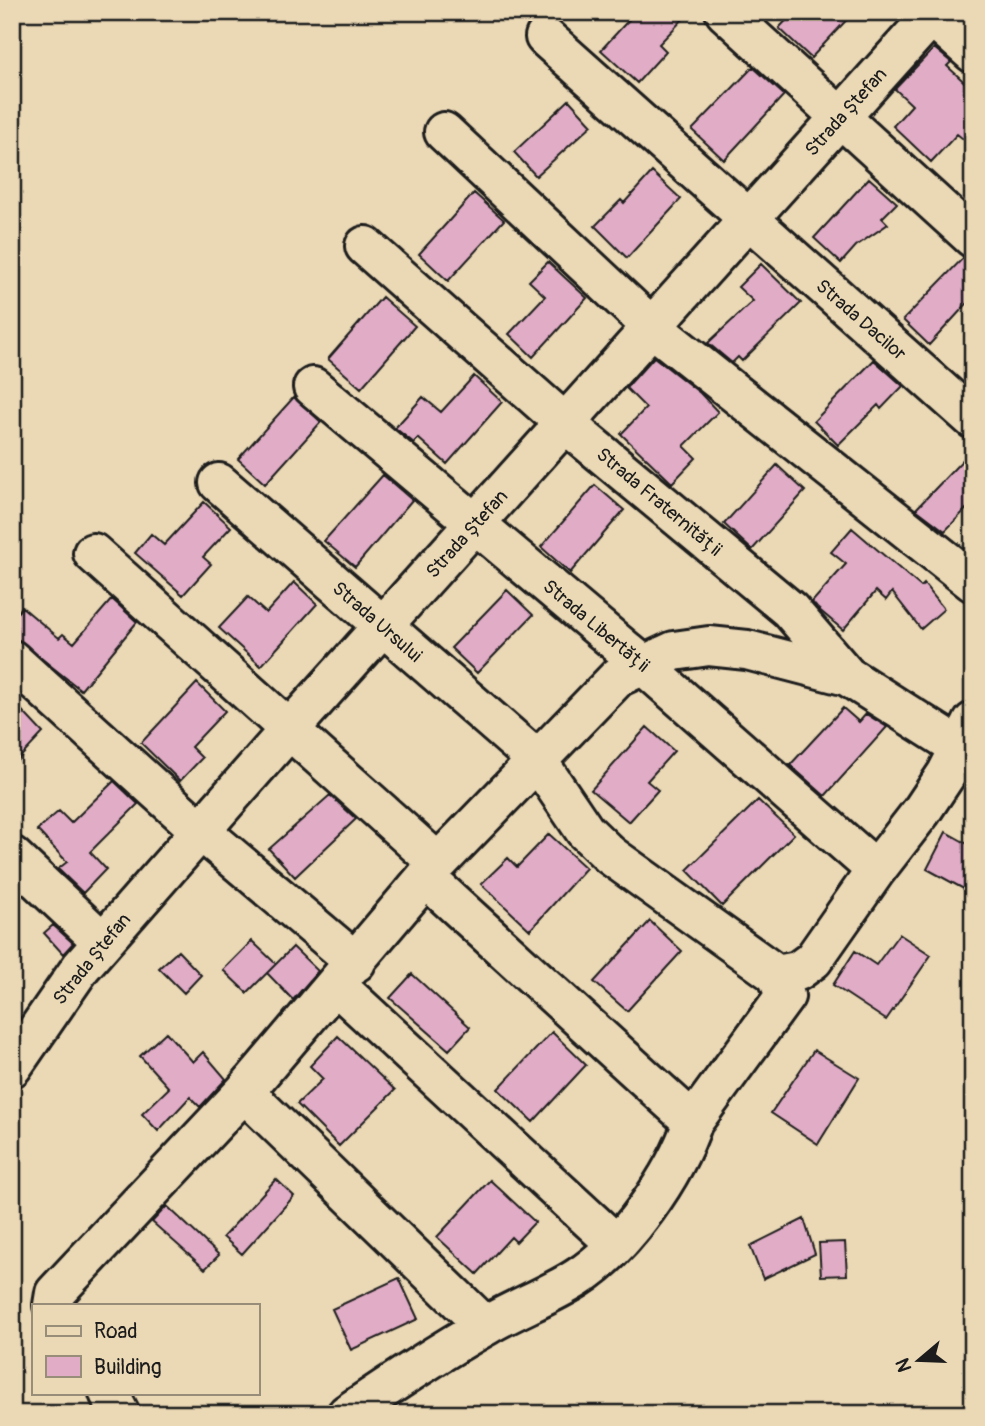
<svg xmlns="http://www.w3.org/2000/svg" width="985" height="1426" viewBox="0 0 985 1426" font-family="Pangolin,sans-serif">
<rect width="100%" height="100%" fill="#ebd9b6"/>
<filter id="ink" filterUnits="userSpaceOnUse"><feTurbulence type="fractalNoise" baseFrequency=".0143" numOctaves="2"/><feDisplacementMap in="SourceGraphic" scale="14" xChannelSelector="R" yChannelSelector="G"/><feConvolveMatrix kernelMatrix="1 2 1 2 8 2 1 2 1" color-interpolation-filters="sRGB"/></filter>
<g filter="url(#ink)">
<!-- building -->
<path fill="#e1acc6" stroke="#1c1c1c" stroke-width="2" d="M636 12H690L659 44 666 51 637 83 601 50Z
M794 12H854L811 58 779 28Z
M934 48 951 62 947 66 973 90V147L957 134 931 162 893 126 912 105 895 89Z
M753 67 784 95 724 160 692 130Z
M569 100 592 125 536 176 514 152Z
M652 172 681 199 627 258 595 226 621 200 624 203Z
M869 178 897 203 882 218 888 224 856 246 841 263 814 238Z
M474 193 504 220 448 281 419 254Z
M964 257 973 259V297L929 345 903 320Z
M548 262 587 298 533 357 509 334 545 296 529 281Z
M761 264 801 303 742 361 738 357 732 363 708 343 753 301 738 287Z
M382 297 415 326 361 388 328 359Z
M654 357 700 393 718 412 684 446 696 458 672 483 621 434 646 408 626 388Z
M874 360 903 386 881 409 878 405 838 445 814 421Z
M474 376 502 402 447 464 418 438 414 443 395 428 423 397 441 412Z
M294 397 321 422 265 484 238 459Z
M973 449V502L945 531 916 509Z
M777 465 805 491 752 550 724 524Z
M383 475 412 500 355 567 324 541Z
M595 485 624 510 570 573 541 547Z
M204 502 231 527 203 557 211 564 183 595 135 553 151 534 164 545Z
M852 528 921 587 924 584 944 609 921 629 892 592 886 600 876 591 843 630 817 608 812 602 846 564 831 552Z
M294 582 317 604 261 666 219 628 248 597 266 613Z
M507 590 533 615 477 673 451 648Z
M112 599 137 622 81 690 12 635V619L22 607 59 638 63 634 74 643Z
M197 683 225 711 191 747 202 758 180 781 141 743Z
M12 700 43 733 12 766Z
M843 708 859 722 866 714 887 727 825 796 790 765Z
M647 727 674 751 647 781 658 790 629 822 591 790Z
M114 781 138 804 90 852 106 869 83 893 58 869 67 862 37 830 59 811 71 823Z
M330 795 356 819 295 877 269 849Z
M758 800 794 834 722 906 687 870Z
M946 832 973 847V894L927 869Z
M549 834 586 868 530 930 481 884 508 858 517 867Z
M650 921 682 951 627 1011 594 982Z
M53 925 73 943 63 954 44 933Z
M899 934 931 955 886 1020 833 985 855 951 876 965Z
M252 941 276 964 247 993 223 970Z
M293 947 318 971 293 1000 267 973Z
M178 951 201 975 184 993 159 968Z
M412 974 470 1027 449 1050 390 998Z
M166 1032 193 1062 203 1052 226 1079 200 1107 190 1097 158 1131 142 1114 169 1088 140 1056Z
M552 1032 586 1065 533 1122 498 1089Z
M338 1036 395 1090 339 1146 297 1104 323 1079 310 1066Z
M814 1050 859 1078 818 1144 771 1113Z
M276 1179 294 1196 242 1254 223 1237Z
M490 1180 535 1222 516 1242 511 1237 477 1274 437 1237Z
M167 1206 219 1255 205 1269 152 1222Z
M804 1219 815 1254 763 1279 750 1246Z
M845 1242 847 1275 821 1276 819 1243Z
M399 1278 418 1319 351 1350 332 1309Z"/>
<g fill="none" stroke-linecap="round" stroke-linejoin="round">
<defs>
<path id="minor" d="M725 12 973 238
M927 12 973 53
M545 37 973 419
M444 132 653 328 973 582
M365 246 567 425 790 610 847 676 959 747
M313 387 642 664 876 870
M219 483 537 760 585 831 610 855 777 975 785 996 693 1122C675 1175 625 1248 577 1278 549 1296 516 1308 487 1325 439 1352 393 1383 347 1414
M93 553 438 863
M12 660 201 831 356 962
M12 856 103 942
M427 879 693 1122
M777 975 798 971 813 960 876 870 921 812 947 773 973 722
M336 985 616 1244
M12 1067 81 967 289 730 935 12
M244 1092 485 1326
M53 1305 55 1293 244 1092 438 863 618 677 674 651 709 646 747 650 847 676
M109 1393 120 1414"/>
</defs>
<!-- minor casing -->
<use href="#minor" stroke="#1c1c1c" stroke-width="44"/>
<!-- minor -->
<use href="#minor" stroke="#ebd9b6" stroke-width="38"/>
</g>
</g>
<g text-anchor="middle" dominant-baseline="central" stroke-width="5" stroke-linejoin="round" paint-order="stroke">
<!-- street labels -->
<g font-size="19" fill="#1c1c1c" stroke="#ebd9b6">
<text transform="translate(846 112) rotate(-48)">Strada Ștefan</text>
<text transform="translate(861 320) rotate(41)">Strada Dacilor</text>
<text transform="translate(659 502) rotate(40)">Strada Fraternității</text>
<text transform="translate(467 534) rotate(-48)">Strada Ștefan</text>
<text transform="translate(377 622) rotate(41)">Strada Ursului</text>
<text transform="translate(596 626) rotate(40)">Strada Libertății</text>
<text transform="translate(92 959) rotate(-51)">Strada Ștefan</text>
</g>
</g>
<!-- margin -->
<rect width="985" height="1426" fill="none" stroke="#ebd9b6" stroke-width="42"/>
<rect x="21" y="21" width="943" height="1384" fill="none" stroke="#1c1c1c" stroke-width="2.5" filter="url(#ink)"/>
<!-- legend -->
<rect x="32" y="1304" width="228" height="91" fill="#ebd9b6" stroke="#988d78" stroke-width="2"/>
<rect x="46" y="1326" width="35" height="10" fill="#ebd9b6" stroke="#988d78" stroke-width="2"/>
<text x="94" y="1338" font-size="21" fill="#1c1c1c">Road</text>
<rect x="46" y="1356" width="35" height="21" fill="#e1acc6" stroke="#988d78" stroke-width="2"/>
<text x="94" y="1374" font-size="21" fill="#1c1c1c">Building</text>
<!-- north arrow -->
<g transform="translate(919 1360) rotate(251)" stroke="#ebd9b6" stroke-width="5" paint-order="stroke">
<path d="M0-5L12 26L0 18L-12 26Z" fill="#1c1c1c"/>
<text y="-10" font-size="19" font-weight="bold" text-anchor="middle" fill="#1c1c1c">N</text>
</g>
</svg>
